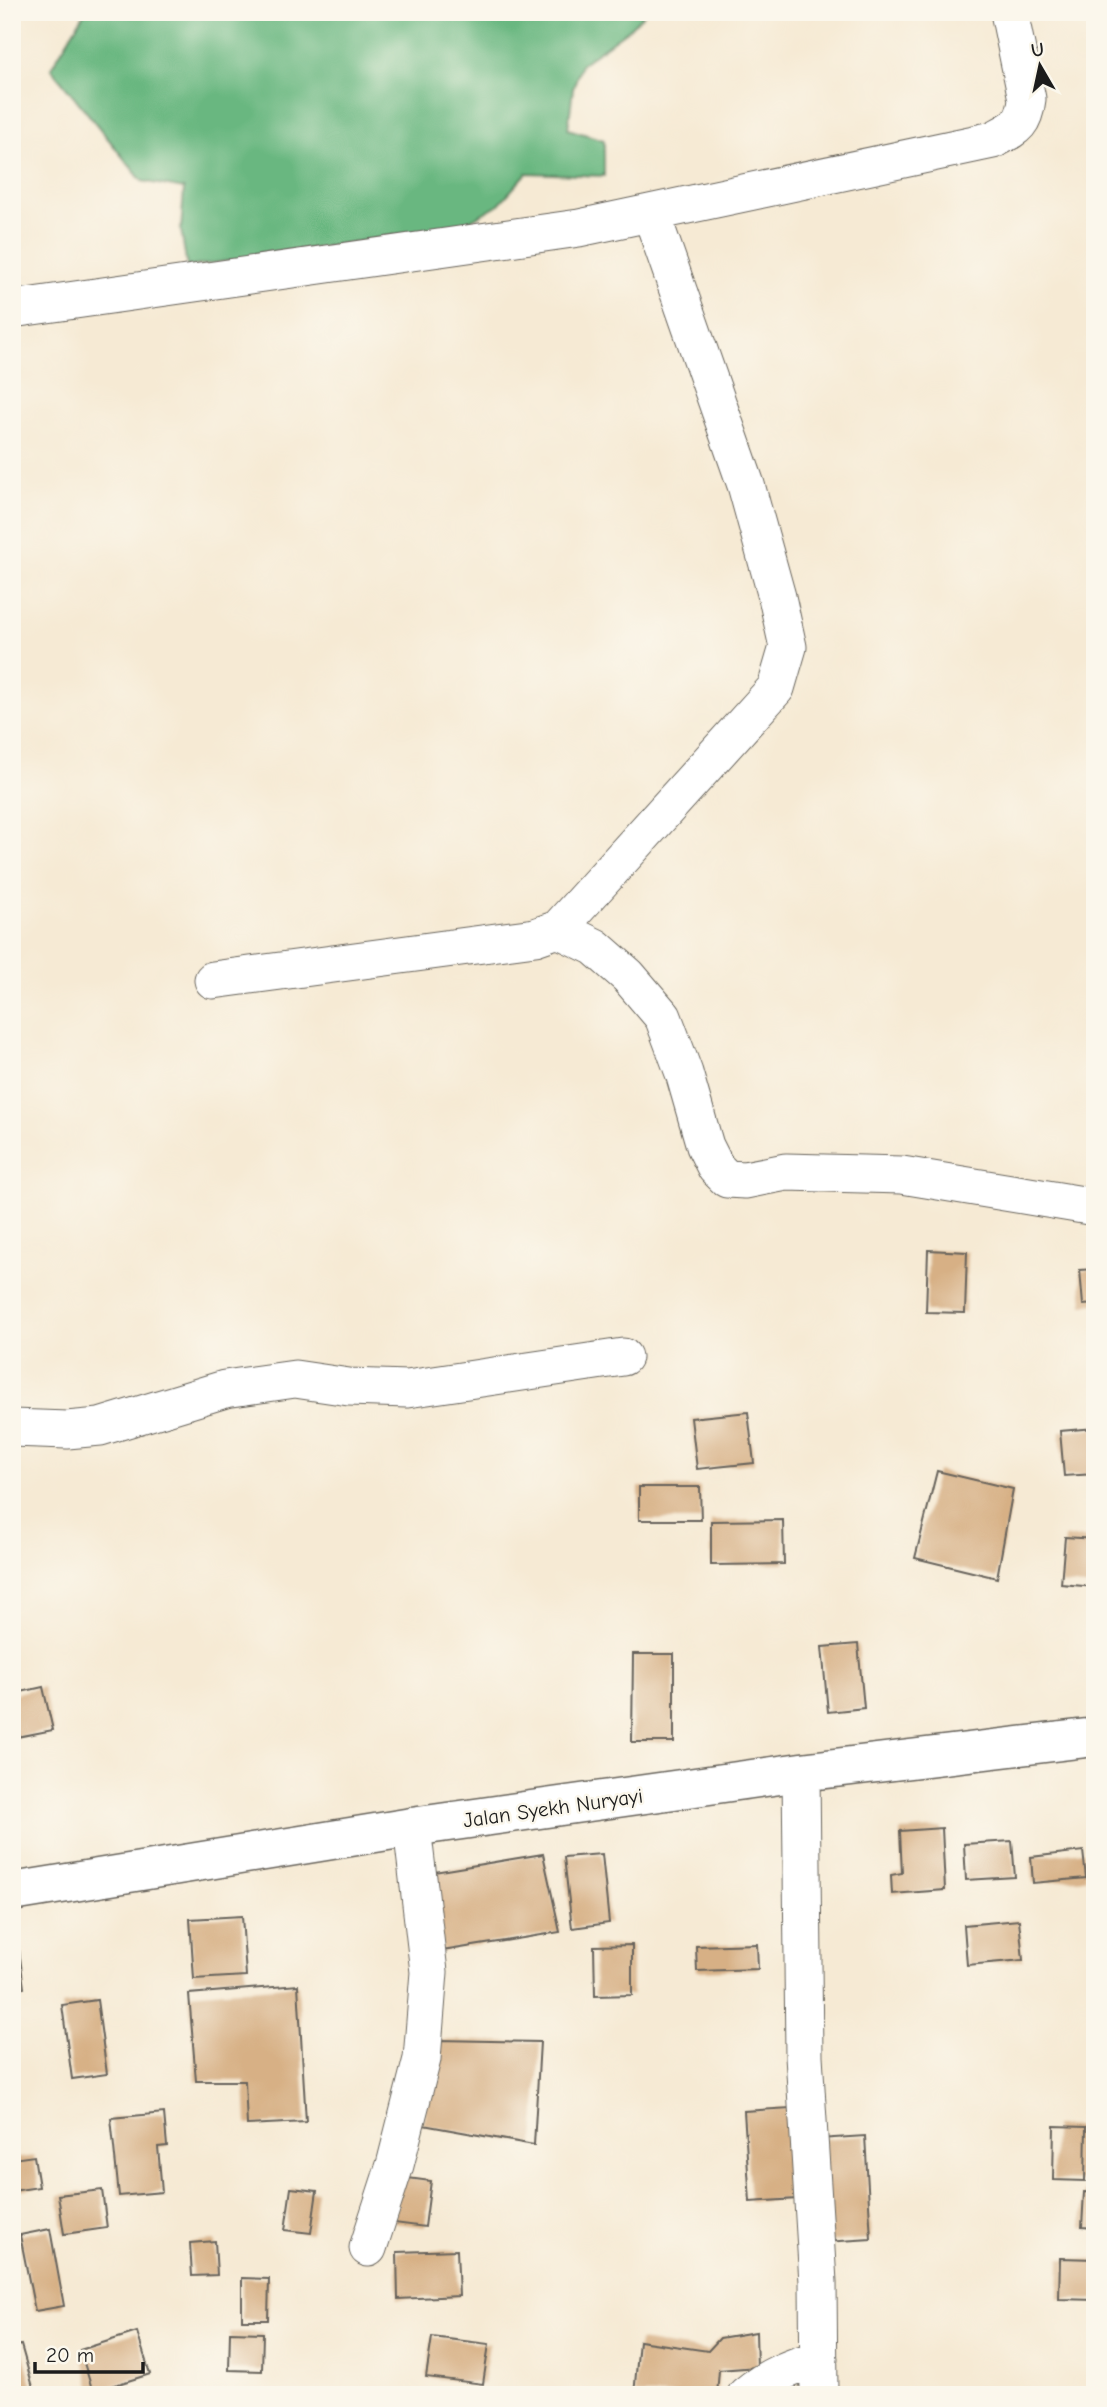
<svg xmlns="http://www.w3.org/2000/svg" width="1107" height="2407" viewBox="0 0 1107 2407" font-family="'Comic Neue',sans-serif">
<rect width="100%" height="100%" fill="#fbf7ec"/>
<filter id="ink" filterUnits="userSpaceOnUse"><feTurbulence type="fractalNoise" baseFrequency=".0143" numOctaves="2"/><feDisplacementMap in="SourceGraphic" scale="14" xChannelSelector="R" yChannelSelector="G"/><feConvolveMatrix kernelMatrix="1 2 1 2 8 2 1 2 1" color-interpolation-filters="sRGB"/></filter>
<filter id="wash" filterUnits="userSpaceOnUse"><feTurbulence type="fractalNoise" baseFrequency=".00686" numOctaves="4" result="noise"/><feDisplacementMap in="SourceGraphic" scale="28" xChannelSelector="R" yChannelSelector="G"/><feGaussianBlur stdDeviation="1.57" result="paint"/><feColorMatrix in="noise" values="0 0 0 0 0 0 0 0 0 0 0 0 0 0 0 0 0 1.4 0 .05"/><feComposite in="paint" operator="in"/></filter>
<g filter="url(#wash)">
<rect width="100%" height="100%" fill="#f6ead4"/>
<!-- forest -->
<path fill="#69b780" stroke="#426a4e" stroke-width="2" d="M85 12H646L628 30 581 64 573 89 568 129 604 140V176L527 173 499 204 459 227 187 267 181 230 184 189 142 181 51 68Z"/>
<g id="blocks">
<!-- building -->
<path fill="#d7b085" d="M928 1250 967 1252 965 1313 926 1312Z
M1095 1269V1304L1083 1305 1080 1270Z
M748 1412 754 1463 697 1469 691 1418Z
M1095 1428V1474L1064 1476 1060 1431Z
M937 1471 1013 1489 997 1578 915 1558Z
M639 1487H700L701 1520H639Z
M783 1520 784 1564 711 1565V1521Z
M1065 1537 1095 1539V1587L1061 1584Z
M858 1644 864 1708 828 1712 822 1647Z
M633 1654H674V1742H632Z
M43 1687 53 1730 12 1738V1694Z
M942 1828 945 1890 892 1894 891 1875 902 1873 900 1831Z
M1012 1841 1015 1877 966 1880 964 1844Z
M1083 1851 1086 1878 1033 1883 1031 1857Z
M543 1854 560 1932 442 1951 434 1872Z
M602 1854 609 1923 572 1928 564 1857Z
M242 1916 246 1976 194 1979 190 1919Z
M1019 1920 1023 1960 967 1965 964 1925Z
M18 1942 24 1988 12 1990V1943Z
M757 1944 758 1969 697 1971 696 1946Z
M632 1945V1995L595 1996 594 1946Z
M298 1985 306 2122 247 2125 245 2081H196L189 1994Z
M97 2000 107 2074 72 2079 62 2005Z
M436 2040 540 2042 534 2145 423 2125Z
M791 2108 797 2199 750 2202 744 2111Z
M164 2113 167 2146 158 2147 162 2192 119 2196 111 2118Z
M1054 2126 1086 2127 1085 2181 1053 2180Z
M865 2136 871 2239 825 2242 819 2139Z
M34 2156 39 2187 12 2191V2159Z
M400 2177 431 2181 425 2227 394 2223Z
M291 2188 317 2191 311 2233 285 2230Z
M102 2190 107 2228 64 2234 58 2195Z
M1084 2192 1095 2193V2228L1082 2227Z
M50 2229 64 2306 35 2311 20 2235Z
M215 2241 217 2275 192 2276 190 2243Z
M457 2250 459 2296 398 2299 397 2252Z
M1060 2258 1095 2259V2300L1059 2299Z
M242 2278 269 2279 268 2320H242Z
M137 2332 150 2374 93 2392 80 2350Z
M230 2332 263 2333 262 2371 229 2370Z
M756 2332 757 2367 719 2370 717 2395H634L639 2341 708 2351 720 2338Z
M432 2337 489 2344 483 2384 426 2377Z
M21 2345 35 2394 31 2395H12V2347Z"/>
</g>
</g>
<g filter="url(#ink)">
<use href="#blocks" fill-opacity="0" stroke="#68645c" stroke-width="2"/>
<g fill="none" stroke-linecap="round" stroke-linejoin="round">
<defs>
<path id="street" d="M12 309 579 228 993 140C1015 128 1024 126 1027 99L1009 12
M558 929 595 947 628 976 663 1017 684 1073 705 1146 716 1168 727 1179 745 1180 786 1172 902 1175 1095 1207
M213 980 535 937 558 929 776 688 788 647 777 597 746 485 651 213
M12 1428 67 1430 100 1427 225 1389 295 1379 349 1387 407 1389 623 1357
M801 1772 804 2056 818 2282 819 2395
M368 2248 395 2165 422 2059 429 1972 412 1827
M746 2395C768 2376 791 2367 819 2359"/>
<path id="secondary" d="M12 1892 412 1827 801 1772 1095 1737"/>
</defs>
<!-- street casing -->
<use href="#street" stroke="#68645c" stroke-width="39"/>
<!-- secondary casing -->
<use href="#secondary" stroke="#68645c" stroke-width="41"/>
<!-- street -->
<use href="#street" stroke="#fff" stroke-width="37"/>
<!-- secondary -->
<use href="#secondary" stroke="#fff" stroke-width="38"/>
</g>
</g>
<g text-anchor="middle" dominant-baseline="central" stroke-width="5" stroke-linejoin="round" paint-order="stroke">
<!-- street labels -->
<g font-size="21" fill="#1c1c1c" stroke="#fbf7ec">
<text transform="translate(553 1808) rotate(-8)">Jalan Syekh Nuryayi</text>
</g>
</g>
<!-- margin -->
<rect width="1107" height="2407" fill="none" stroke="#fbf7ec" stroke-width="42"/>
<!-- north arrow -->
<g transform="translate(1040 66) rotate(351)" stroke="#fbf7ec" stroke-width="5" paint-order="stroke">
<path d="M0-5L12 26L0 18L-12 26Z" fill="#1c1c1c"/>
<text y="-10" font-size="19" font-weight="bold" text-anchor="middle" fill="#1c1c1c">U</text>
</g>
<!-- scale -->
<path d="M35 2362v10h108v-10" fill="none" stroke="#1c1c1c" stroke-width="3.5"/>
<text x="46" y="2362" font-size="21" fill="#1c1c1c" stroke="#fbf7ec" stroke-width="5" paint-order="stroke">20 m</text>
</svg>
